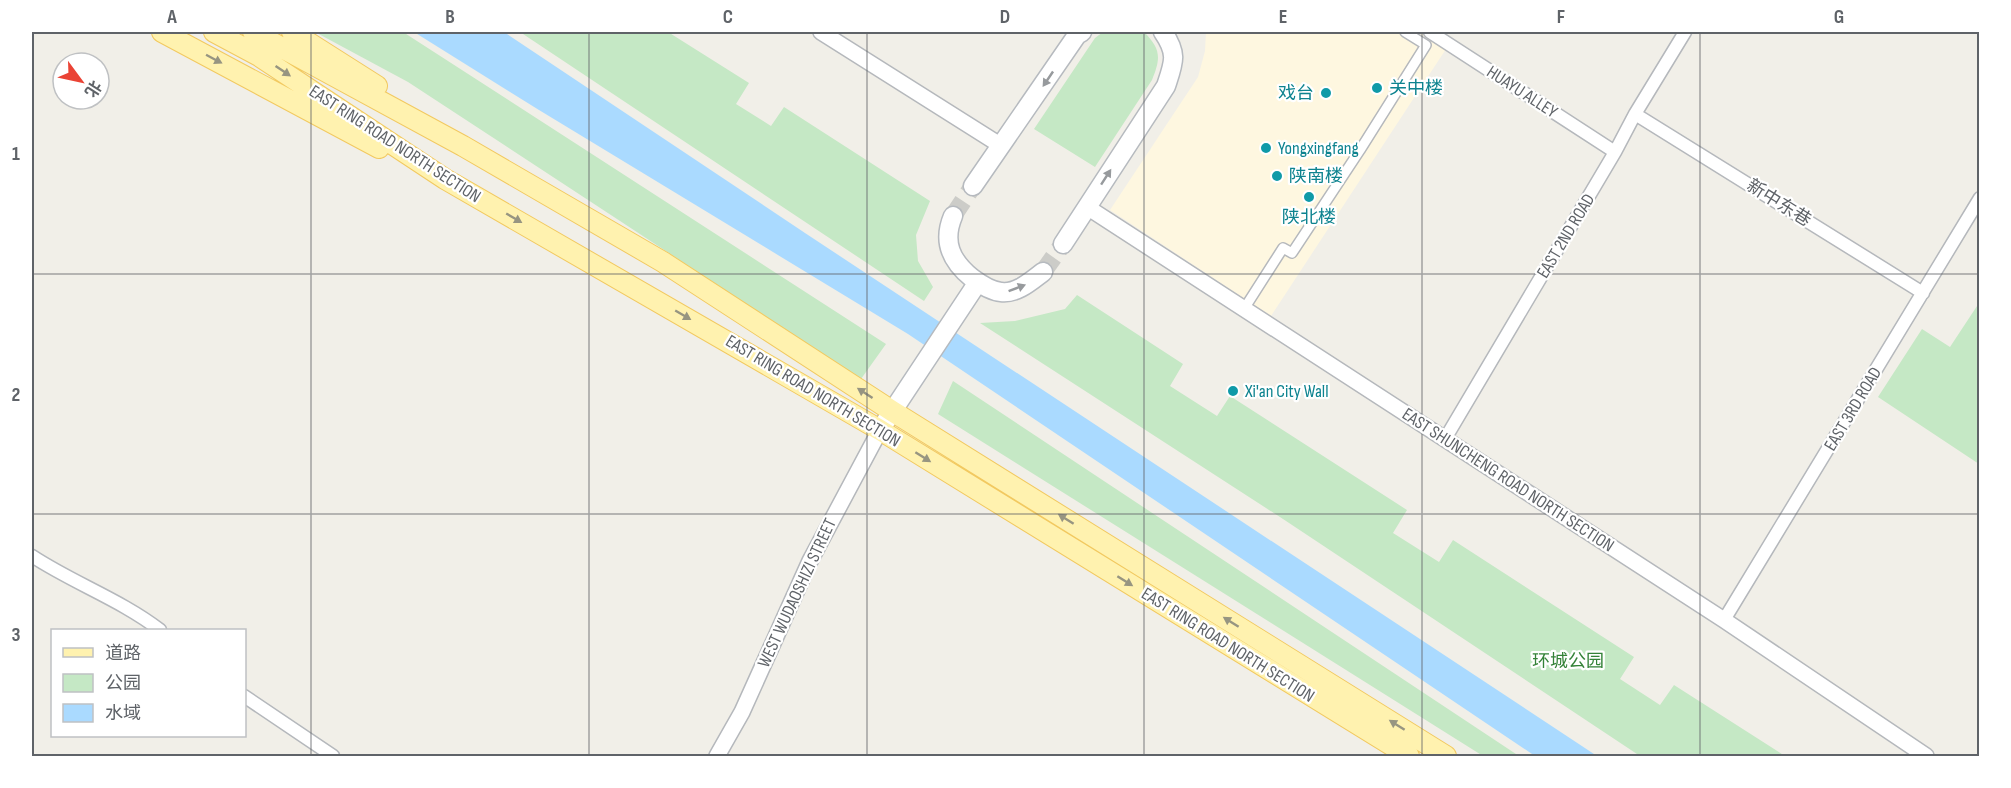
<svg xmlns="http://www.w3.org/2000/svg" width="2011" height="788" viewBox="0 0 2011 788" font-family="'Sofia Sans Condensed','Noto Sans SC',sans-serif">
<rect width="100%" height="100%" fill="#f1efe8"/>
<!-- commercial -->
<path fill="#fef7e0" d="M1206 32H1420L1446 49 1271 316 1110 210 1198 77 1205 51Z"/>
<!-- green -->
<path fill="#c5e8c5" d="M315 32H403L886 344 861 379 408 82Z
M520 32H668L749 83 736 104 771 126 784 107 930 201 916 235 918 261 933 287 924 301Z
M1103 32H1144C1161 49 1161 58 1152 80L1095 167 1034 129 1095 38Z
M1077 295 1183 364 1170 386 1217 416 1230 396 1407 510 1393 533 1439 562 1453 540 1634 657 1620 679 1660 705 1674 685 1785 756H1640L1283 519 980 323 1015 321 1065 309Z
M1979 303V464L1878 397 1922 329 1950 347Z
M953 381 1519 756H1483L938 414Z"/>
<!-- water -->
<path fill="#aadaff" d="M414 32H504L805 233 1597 756H1535L908 334 539 110Z"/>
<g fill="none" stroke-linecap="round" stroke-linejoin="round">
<!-- secondary-tunnel -->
<path stroke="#ccccc8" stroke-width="18" stroke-dasharray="18 9" stroke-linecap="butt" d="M953 216 973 186
M1043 272 1063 244"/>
<defs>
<path id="pedestrian" d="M1244 309 1283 248 1292 253 1360 150 1426 45 1405 32"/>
<path id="minor" d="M1430 32 1615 152
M1635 114 1923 293
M1445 439 1615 152 1635 114 1685 32
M32 556C73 583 121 600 160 630
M1724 620 1980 198
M244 696 333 756"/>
<path id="tertiary" d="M821 32 1000 145
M1087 207 1724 620 1926 756
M717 756 742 712 810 561 880 430"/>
<path id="secondary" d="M973 186 1077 35 1082 32
M953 216C942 242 951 261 972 278 980 284 990 291 1001 292 1017 294 1031 281 1043 272
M1063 244 1166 86C1174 62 1178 54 1163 32
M880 430 978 282"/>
<path id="primary" d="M162 32 379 148
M214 32 259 56 445 179 880 430 1409 756
M253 32 463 146 663 262 892 411 1446 756
M292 32 377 86"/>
</defs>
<!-- pedestrian casing -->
<use href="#pedestrian" stroke="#b5b8bc" stroke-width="12"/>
<!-- minor casing -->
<use href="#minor" stroke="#b5b8bc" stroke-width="15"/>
<!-- tertiary casing -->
<use href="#tertiary" stroke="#b5b8bc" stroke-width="18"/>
<!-- secondary casing -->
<use href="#secondary" stroke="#b6babf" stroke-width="21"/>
<!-- primary casing -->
<use href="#primary" stroke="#f2c960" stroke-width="22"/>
<!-- pedestrian -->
<use href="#pedestrian" stroke="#fff" stroke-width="9"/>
<!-- minor -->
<use href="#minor" stroke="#fff" stroke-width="12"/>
<!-- tertiary -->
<use href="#tertiary" stroke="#fff" stroke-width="15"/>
<!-- secondary -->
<use href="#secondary" stroke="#fff" stroke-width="18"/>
<!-- primary -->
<use href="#primary" stroke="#fff2af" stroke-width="20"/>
</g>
<!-- one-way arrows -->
<defs><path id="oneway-solid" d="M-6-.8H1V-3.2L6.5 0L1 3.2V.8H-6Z" transform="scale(1.5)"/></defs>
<g fill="#979581">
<use href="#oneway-solid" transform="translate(214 59) rotate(28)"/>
<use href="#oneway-solid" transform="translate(283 71) rotate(34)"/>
<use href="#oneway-solid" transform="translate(514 218) rotate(30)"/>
<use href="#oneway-solid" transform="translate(683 315) rotate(30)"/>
<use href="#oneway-solid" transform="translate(865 393) rotate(-147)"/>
<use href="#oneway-solid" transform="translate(923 457) rotate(32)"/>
<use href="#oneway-solid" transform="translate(1066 519) rotate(-148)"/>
<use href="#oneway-solid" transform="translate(1125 581) rotate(32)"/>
<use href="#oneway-solid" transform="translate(1231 622) rotate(-148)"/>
<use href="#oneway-solid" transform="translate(1397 725) rotate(-148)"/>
</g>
<g fill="#979a9d">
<use href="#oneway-solid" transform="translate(1048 79) rotate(124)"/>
<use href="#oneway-solid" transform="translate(1106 177) rotate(-57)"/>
<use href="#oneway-solid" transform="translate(1017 288) rotate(-21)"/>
</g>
<!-- grid -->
<path fill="none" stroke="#5f6368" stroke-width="1.5" stroke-opacity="0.55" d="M311 32V756M589 32V756M867 32V756M1144 32V756M1422 32V756M1700 32V756M32 274H1980M32 514H1980"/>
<!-- markers -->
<g fill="#0f9aa8" stroke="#fff" stroke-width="2">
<circle cx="1377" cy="88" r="6"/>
<circle cx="1326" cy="93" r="6"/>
<circle cx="1266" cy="148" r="6"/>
<circle cx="1277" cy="176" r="6"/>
<circle cx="1309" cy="197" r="6"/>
<circle cx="1233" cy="391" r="6"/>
</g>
<g text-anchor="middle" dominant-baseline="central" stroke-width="4.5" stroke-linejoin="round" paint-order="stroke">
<!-- culture labels -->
<g font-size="18" fill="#0d838f" stroke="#fff" text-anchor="start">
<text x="1389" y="88">关中楼</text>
<text x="1314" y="93" text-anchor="end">戏台</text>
<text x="1278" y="148">Yongxingfang</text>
<text x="1289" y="176">陕南楼</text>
<text x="1309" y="217" text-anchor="middle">陕北楼</text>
<text x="1245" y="391">Xi'an City Wall</text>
</g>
<!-- street labels -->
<g font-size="18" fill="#5f6368" stroke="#fff">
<text transform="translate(1522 92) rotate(33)">HUAYU ALLEY</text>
<text transform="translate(395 144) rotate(33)">EAST RING ROAD NORTH SECTION</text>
<text transform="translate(1779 203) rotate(32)">新中东巷</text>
<text transform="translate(1566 236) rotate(-59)">EAST 2ND ROAD</text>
<text transform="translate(813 391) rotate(31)">EAST RING ROAD NORTH SECTION</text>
<text transform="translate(1853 409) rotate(-59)">EAST 3RD ROAD</text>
<text transform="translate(1508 480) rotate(33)">EAST SHUNCHENG ROAD NORTH SECTION</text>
<text transform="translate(797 593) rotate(-65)">WEST WUDAOSHIZI STREET</text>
<text transform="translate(1228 645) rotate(32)">EAST RING ROAD NORTH SECTION</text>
</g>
<!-- park labels -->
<g font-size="18" fill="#348238" stroke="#fff">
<text x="1568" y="661">环城公园</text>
</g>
</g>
<!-- border -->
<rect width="2011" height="788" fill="none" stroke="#ffffff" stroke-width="66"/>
<!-- legend -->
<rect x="51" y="629" width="195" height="108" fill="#ffffff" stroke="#bfc1c3" stroke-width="1.5"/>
<rect x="63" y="648" width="30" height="9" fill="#fff2af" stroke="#bfc1c3" stroke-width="1.5"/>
<text x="105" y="659" font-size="18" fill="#5f6368">道路</text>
<rect x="63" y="674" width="30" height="18" fill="#c5e8c5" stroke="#bfc1c3" stroke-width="1.5"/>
<text x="105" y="689" font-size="18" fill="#5f6368">公园</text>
<rect x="63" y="704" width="30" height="18" fill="#aadaff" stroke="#bfc1c3" stroke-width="1.5"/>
<text x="105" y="719" font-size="18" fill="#5f6368">水域</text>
<!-- north arrow -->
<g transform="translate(81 81) rotate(123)"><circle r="28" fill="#ffffff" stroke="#bfc1c3" stroke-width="1.5"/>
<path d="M0-4.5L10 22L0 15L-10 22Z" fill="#ea4335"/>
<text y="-9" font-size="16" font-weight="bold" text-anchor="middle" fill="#5f6368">北</text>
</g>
<rect x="33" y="33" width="1945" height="722" fill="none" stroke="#5f6368" stroke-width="2"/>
<g font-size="20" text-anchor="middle" font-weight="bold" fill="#5f6368">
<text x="172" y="23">A</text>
<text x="450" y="23">B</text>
<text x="728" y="23">C</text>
<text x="1005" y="23">D</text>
<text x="1283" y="23">E</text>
<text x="1561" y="23">F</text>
<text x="1839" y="23">G</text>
<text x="16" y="160">1</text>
<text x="16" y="401">2</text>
<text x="16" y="641">3</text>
</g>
</svg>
